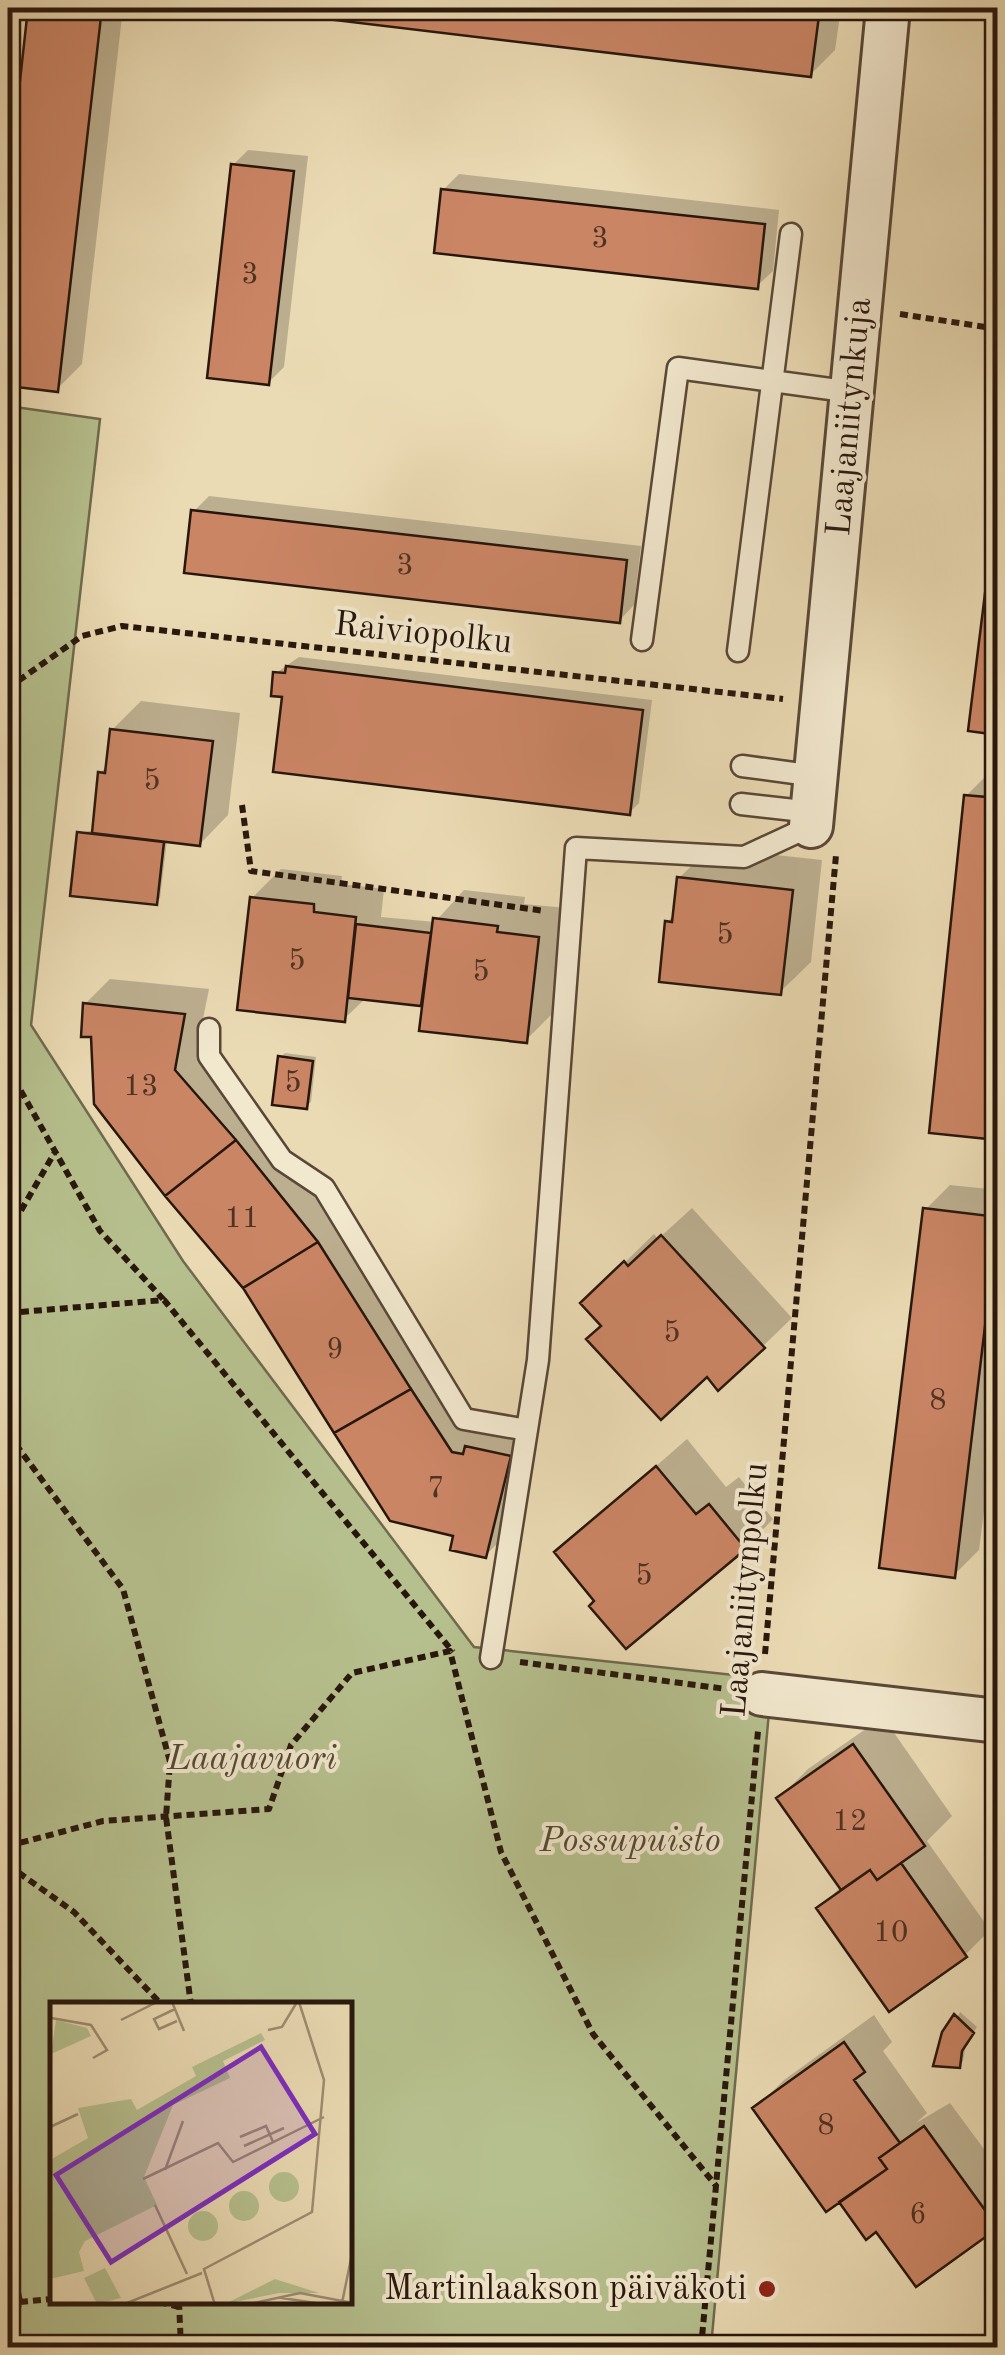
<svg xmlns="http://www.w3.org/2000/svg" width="1005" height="2355" viewBox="0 0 1005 2355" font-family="'Old Standard TT',serif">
<rect width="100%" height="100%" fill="#ebdbb4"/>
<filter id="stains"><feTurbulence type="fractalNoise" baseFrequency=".002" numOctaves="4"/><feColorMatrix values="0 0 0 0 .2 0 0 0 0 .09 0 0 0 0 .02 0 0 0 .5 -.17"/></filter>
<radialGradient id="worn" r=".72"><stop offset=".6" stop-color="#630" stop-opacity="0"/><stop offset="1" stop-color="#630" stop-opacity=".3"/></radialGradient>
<!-- green -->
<path fill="#b6c08e" stroke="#6f6b4e" stroke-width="2.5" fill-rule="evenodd" d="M8 406 100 419 31 1025 183 1261 474 1647 772 1679 711 2347 8 2348ZM52 2005H350V2302H52Z"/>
<!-- shadow -->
<path fill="#0003" d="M31 8H123L82 364 57 389 8 383V211Z
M330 8H841L835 50 811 74 329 17Z
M248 150 308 156 284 367 269 382 233 165Z
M459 174 779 210 773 271 757 286 443 190Z
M209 496 641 546 634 605 619 621 194 511Z
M299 657 652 700 639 803 629 813 276 673Z
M141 701 240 713 228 815 200 844 167 840 160 898 156 903 79 833 94 830 100 773 108 765 112 730Z
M991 771H998V1137L966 796Z
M710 848 822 860 811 962 780 992 667 922 675 914 679 878Z
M281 869 342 876 341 884 384 889 381 917 435 922 464 890 525 897 524 904 567 908 555 1011 526 1040 425 999 420 1004 366 998 344 1019 252 898Z
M110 979 209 989 198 1044 342 1217 477 1427 534 1432 510 1531 485 1556 456 1534 94 1035 85 1004Z
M285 1053 316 1057 311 1102 306 1106 280 1058Z
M950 1185 998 1190V1401L979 1550 954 1575 925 1210Z
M692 1208 792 1318 763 1346 707 1374 604 1325 583 1303 654 1234 658 1239Z
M687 1439 726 1487 739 1477 773 1519 745 1548 558 1552Z
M883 1717 952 1816 927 1841 990 1930 965 1955 819 1908 842 1886 779 1798 808 1769Z
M960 2012 977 2027 966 2044 963 2061 959 2065 937 2064Z
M874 2015 892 2042 883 2051 927 2113 916 2123 950 2103 998 2168V2224L916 2284 877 2229 840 2199 755 2109 784 2080Z"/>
<!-- building -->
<path fill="#ca8565" stroke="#28160d" stroke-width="2.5" d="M28 8H102L58 392 8 386V189Z
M328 8H820L811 77 326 19Z
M231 164 294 171 269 385 207 378Z
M441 189 765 224 758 289 434 253Z
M998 488V735L968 731Z
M191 510 627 560 620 623 184 573Z
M286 666 643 710 630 815 273 772 282 697 271 696 273 672 285 673Z
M110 729 213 741 200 846 92 833 98 772 105 773Z
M964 795 998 798V1140L929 1133Z
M77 832 164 842 157 905 70 896Z
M677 877 793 890 781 995 659 982 665 921 672 922Z
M250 897 314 904V912L356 917 345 1022 237 1010Z
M433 918 498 926 497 932 539 937 527 1043 419 1031Z
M356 924 431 933 421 1006 348 998Z
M83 1003 185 1014 175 1070 236 1140 165 1196 94 1104 91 1037H81Z
M278 1056 313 1061 307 1109 272 1105Z
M236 1140 318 1242 243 1288 165 1196Z
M923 1208 998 1217 955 1578 879 1568Z
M661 1235 765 1348 718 1391 707 1377 661 1420 586 1339 601 1326 580 1303 624 1261 628 1266Z
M318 1242 411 1389 334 1433 243 1288Z
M411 1389 452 1452 463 1454 465 1446 511 1456 486 1558 450 1550 453 1536 390 1521 334 1433Z
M656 1466 696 1514 709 1504 746 1549 626 1649 589 1606 594 1601 554 1552Z
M853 1744 925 1846 877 1880 870 1870 841 1890 776 1798Z
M998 1812V1876L991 1837Z
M901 1863 967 1957 889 2012 816 1908 870 1870 877 1880Z
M954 2014 974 2033 962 2051 960 2068 933 2066 942 2032Z
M844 2042 865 2072 854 2080 900 2143 879 2158 887 2169 826 2212 752 2108Z
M924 2126 998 2228 916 2287 876 2232 866 2240 839 2202 887 2169 879 2158Z"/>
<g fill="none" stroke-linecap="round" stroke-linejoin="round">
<defs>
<path id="lane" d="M642 640 678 368 852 392
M738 651 791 234
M742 766 816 776
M741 804 812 812
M209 1029V1056L282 1160 324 1188 464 1419 527 1430
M491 1658 538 1360 576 848 744 857 811 826"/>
<path id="street" d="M811 826 888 8
M762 1694 998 1721"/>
</defs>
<!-- lane casing -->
<use href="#lane" stroke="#594737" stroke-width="25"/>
<!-- street casing -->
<use href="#street" stroke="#594737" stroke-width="48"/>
<!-- path -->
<path stroke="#28160d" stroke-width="6" stroke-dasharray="8 5" stroke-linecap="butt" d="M900 314 998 329
M8 688 82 636 122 626 783 699
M242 805 251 871 545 911
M8 1068 100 1231 163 1299
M8 1233 55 1152
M8 1313 164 1300 453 1652
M8 1434 123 1589 170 1762 166 1817 191 2005
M765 1654 836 855
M520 1662 726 1689
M8 1846 103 1821 269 1809 291 1745 352 1673 450 1651 501 1852 593 2034 717 2187
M8 1865 74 1912 162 2005
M8 2241 20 2302 8 2333
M20 2302 52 2299
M159 2302 179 2307
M179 2302 181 2348
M701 2348 758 1731"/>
<!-- lane -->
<use href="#lane" stroke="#f2e8ce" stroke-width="20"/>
<!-- street -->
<use href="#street" stroke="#f2e8ce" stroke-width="42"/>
</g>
<!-- markers -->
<circle fill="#8f2418" stroke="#f2e8ce" stroke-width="4" cx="767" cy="2289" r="10"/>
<g text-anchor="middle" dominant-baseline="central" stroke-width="8" stroke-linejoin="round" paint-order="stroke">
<!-- number labels -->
<g font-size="30" fill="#503223">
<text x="600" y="239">3</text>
<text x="250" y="275">3</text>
<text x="405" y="566">3</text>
<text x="152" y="781">5</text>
<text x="725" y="935">5</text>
<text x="297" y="961">5</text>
<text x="481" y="972">5</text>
<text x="293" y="1083">5</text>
<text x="141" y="1087">13</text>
<text x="242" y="1219">11</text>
<text x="672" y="1333">5</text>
<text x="335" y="1350">9</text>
<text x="938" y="1401">8</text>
<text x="436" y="1489">7</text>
<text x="644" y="1576">5</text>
<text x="850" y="1822">12</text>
<text x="891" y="1933">10</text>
<text x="826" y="2126">8</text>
<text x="918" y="2215">6</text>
</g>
<!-- street labels -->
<g font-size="35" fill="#28160d" stroke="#f2e8ce">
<text transform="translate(850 417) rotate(-85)">Laajaniitynkuja</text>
<text transform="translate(423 634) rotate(6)">Raiviopolku</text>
<text transform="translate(746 1590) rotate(-85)">Laajaniitynpolku</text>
</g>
<!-- park labels -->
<g font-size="35" font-style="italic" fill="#534934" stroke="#f2e8ce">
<text x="252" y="1759">Laajavuori</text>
<text x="630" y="1841">Possupuisto</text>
</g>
<!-- poi labels -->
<g font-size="35" fill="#28160d" stroke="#f2e8ce" text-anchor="end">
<text x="747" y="2289">Martinlaakson päiväkoti</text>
</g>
</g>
<!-- overview -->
<g transform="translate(50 2002)">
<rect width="302" height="302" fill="#ebdbb4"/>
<path d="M6 18 37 26 41 34 1 52ZM211 31 215 38 173 59 180 76 123 103 94 175 107 203 35 239 29 250 34 269 0 277V158L38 136 28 106 81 97 87 108 146 74 142 65ZM219 185a15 15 0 1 1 30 0a15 15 0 1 1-30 0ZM179 204a15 15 0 1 1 30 0a15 15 0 1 1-30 0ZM138 224a15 15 0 1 1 30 0a15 15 0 1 1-30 0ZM55 266 71 296 47 302 34 276ZM225 277 269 291H229L175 302Z" fill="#b6c08e"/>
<path fill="none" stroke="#9d8c71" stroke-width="2.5" d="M122 0 134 29M125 7 104 17 109 27 127 19M1 16 41 23 57 48 43 56M71 18 107 0M218 28 232 25 247 0M0 125 28 112M190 135 216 124 223 140M194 144 234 126M115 168 133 119M93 177 168 141 183 160 274 115M105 203 137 272M232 296 279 303M292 301 303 247M72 303 152 271M165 303 154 267 262 210 274 78 249 0M195 303 250 291 303 301"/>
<path fill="#7b2cbf" fill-opacity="0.15" stroke="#7b2cbf" stroke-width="5" d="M211 45 265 132 61 260 6 173Z"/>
<rect width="302" height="302" fill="none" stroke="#28160d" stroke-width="5"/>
</g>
<!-- margin -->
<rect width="1005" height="2355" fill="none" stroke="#ebdbb4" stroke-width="40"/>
<rect x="10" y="10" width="985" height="2335" fill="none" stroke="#28160d" stroke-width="5"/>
<rect x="20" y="20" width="965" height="2315" fill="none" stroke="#28160d" stroke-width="2.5"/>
<rect width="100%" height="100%" filter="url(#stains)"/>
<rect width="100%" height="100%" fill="url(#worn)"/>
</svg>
